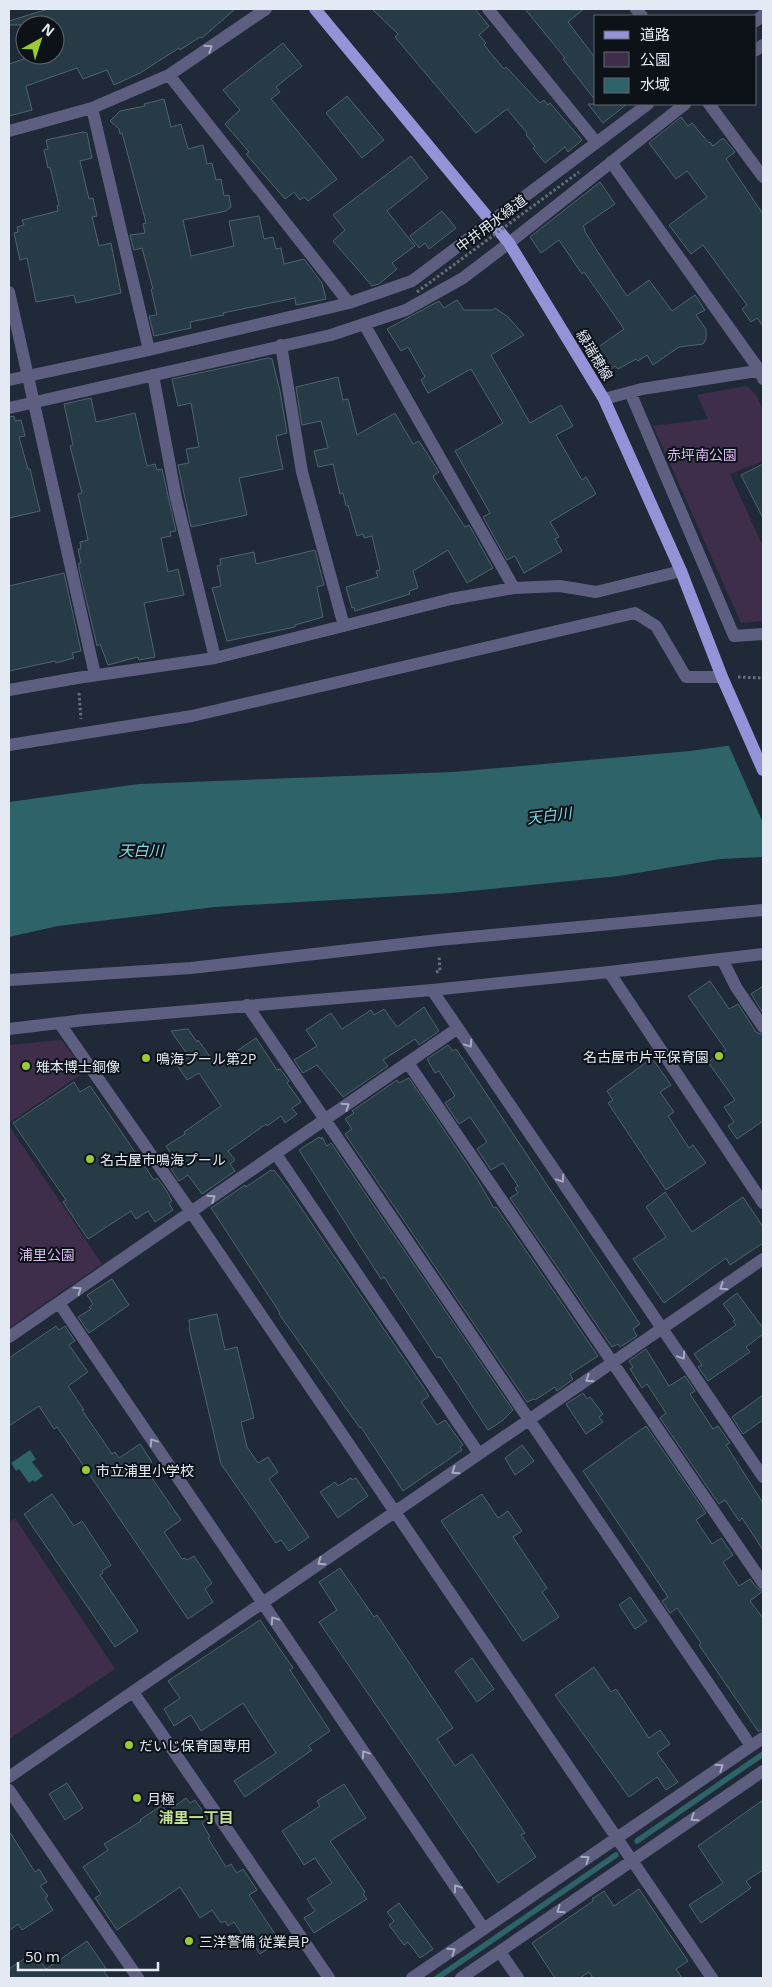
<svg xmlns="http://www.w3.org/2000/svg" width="772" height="1987" viewBox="0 0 772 1987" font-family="'Open Sans','Noto Sans JP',sans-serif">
<rect width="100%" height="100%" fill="#1f2938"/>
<!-- green -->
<path fill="#3f2e4b" d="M746 386C770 400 763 437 763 461L730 474 763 547V621L741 623 653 426 708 419 697 395Z
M61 1040 86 1071 9 1123V1045Z
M9 1126 102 1264 9 1328Z
M15 1518 115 1669 9 1739V1522Z"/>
<!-- water -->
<path fill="#2e6369" d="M763 741V857L720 859 619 876 452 893 215 907 58 926 9 937V802L139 784 453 772 690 751Z
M30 1450 36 1459 32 1462 43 1476 35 1482 33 1480 29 1483 19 1469 16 1471 11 1463Z"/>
<!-- pier -->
<path fill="#1f2938" d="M763 739V823L728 744Z"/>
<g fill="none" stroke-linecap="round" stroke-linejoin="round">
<!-- stream -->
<path stroke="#2e6369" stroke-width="5.5" d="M637 1841 763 1754
M437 1978 616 1855"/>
</g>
<!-- building -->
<path fill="#273b46" stroke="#4e646f" d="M48 9H235L202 38 200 37 180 50 179 48 140 73 114 85 107 70 83 79 77 68 26 86 32 110 9 116V64L35 55H55V25H9V21Z
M372 9H475L489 26 479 35 486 43 484 45 504 69 506 67 540 103 544 100 548 105 550 103 582 140 568 152 565 147 545 163 533 148 535 146 526 135 527 133 507 109 476 133 395 37 398 34Z
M525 9H584L568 22 596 59V101L563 59 565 58Z
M283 43 302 66 276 87 280 92 271 99 337 179 308 201 304 197 300 200 294 192 285 199 246 154 249 152 225 124 240 110 223 90Z
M347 96 384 140 362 158 326 113Z
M164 99 171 127 181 124 188 149 203 145 207 164 212 163 216 180 221 179 224 196 229 195 231 207 226 211 183 220 191 256 234 246 229 221 259 216 264 239 273 237 276 249 281 248 284 264 304 259 322 283 326 299 296 305 295 298 223 313 224 315 190 322 191 328 154 336 149 316 157 315 151 289H153L142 248 134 250 130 235 145 233 143 224 146 223 122 133 120 134 119 129 110 121 120 111 145 106 144 104Z
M588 104H627L603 123Z
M681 117 688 126 692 123 709 143 710 142 713 146 723 138 735 152 726 159 763 214V326L757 318 751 322 742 309 747 305 703 245 691 254 669 225 707 197 687 171 676 179 649 143Z
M83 132 87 133 92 158 80 161 89 199 93 198 97 216 92 217 99 246 111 243 121 293 76 303 74 295 36 302 27 258 20 260 14 233 18 232 17 227 24 225 22 220 58 211 57 206 59 205 50 167 48 168 44 150 48 149 46 140Z
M411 156 428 178 387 211 415 246 392 263 397 269 379 284 372 286 333 241 345 230 333 215Z
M600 182 615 204 583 226 585 229 584 230 603 260 627 296 649 280 672 311 695 295 705 310 696 315 706 329V339L703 344 679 347 653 365 647 355 638 361 636 359 618 369 615 366 611 369 597 348 624 329 584 272 582 274 559 240 541 253 530 237Z
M442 211 456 228 429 249 425 243 419 248 410 236Z
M457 300 464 310H493L495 308 508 317 524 335 491 355 530 423 561 405 573 426 556 435 582 480 586 477 596 494 550 522 559 537 555 539 562 551 524 573 515 556 507 560 483 517 490 513 455 451 503 423 471 369 428 393 421 380 425 377 408 347 401 351 387 329 439 301 444 308Z
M268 358 272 359 280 391 287 433 276 436 283 469 239 478 247 515 191 527 178 465 189 463 186 449 199 447 191 403 178 406 172 379Z
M338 377 343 400 348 399 357 435 395 413 413 444 419 441 439 472 433 476 434 479 465 527 469 525 493 568 467 583 448 550 413 571 418 588 409 591 410 594 355 611 354 607 352 608 346 587 378 577 376 571 380 570 372 536 364 538 363 534 357 536 348 505 346 506 343 493 340 494 333 464 318 467 314 451 328 448 321 421 302 425 296 387Z
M91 398 96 422 135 413 147 466 155 464 157 470 162 469 176 531 170 532 171 536 161 538 168 572 178 569 184 595 144 603 155 657 139 660 138 657 108 665 100 644 97 646 79 569V563H81L78 549H81L80 542 88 540 87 535 78 494 82 493 70 446 73 445 64 404Z
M14 416 15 421 21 420 25 436 19 437 28 469H30L40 511 9 518V417Z
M763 464V518L741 475Z
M315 550 324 585 317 587 323 617 295 625V627L227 641 212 588 221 586 217 566 221 565 220 559 254 552 256 564Z
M64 573 81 651 72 653 74 658 56 663 55 661 9 671V586Z
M710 981 729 1009 738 1004 756 1032 763 1035V1121L737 1139 728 1126 734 1122 724 1107 735 1100 708 1062 726 1050 688 996Z
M763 986V1013L751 994Z
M424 1007 439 1031 419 1045 415 1039 383 1060 388 1066 343 1097 317 1065 303 1073 294 1060 317 1046 306 1030 331 1013 342 1029 371 1010 374 1015 384 1009 397 1027Z
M188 1029 197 1042 198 1040 216 1065 256 1038 277 1070 280 1069 289 1081 287 1083 301 1102 292 1108 297 1114 285 1123 281 1116 267 1126 266 1124 228 1151 235 1160 230 1164 235 1171 202 1194 188 1175 179 1181 171 1169 177 1164 166 1146 185 1134 184 1132 221 1106 199 1073 187 1080 177 1065 189 1057 171 1031Z
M448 1045 453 1051 456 1049 469 1068 640 1324 633 1329 637 1336 620 1347 618 1344 612 1347 510 1198 518 1193 515 1188 518 1186 503 1163 491 1170 477 1149 487 1142 470 1117 459 1124 445 1103 455 1096 439 1071 435 1073 427 1059Z
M652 1058 671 1085 660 1092 674 1112 668 1116 689 1148 693 1145 706 1163 666 1190 608 1103 613 1100 607 1091Z
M409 1078 477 1179 494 1208 496 1207 598 1356 570 1374 573 1379 557 1391 555 1387 535 1400 534 1399 527 1402 345 1134 352 1129 345 1119 354 1113 352 1111 397 1080 399 1083Z
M74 1082 80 1092 90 1086 154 1180 157 1178 166 1190 172 1201 169 1203 173 1210 155 1222 148 1211 136 1219 131 1211 88 1239 63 1202 66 1200 13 1123Z
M319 1137 321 1139 322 1137 327 1146 331 1143 513 1410 502 1421 488 1430 440 1357 437 1358 384 1277 381 1279 299 1150Z
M271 1170 272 1171 274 1170 287 1187 424 1388 429 1396 421 1402 437 1425 445 1420 463 1445 460 1447 462 1450 403 1491 361 1427 360 1428 279 1314 280 1313 211 1208 245 1185 246 1187Z
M665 1192 692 1232 743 1197 763 1227V1243L730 1265 726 1258 664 1303 633 1259 666 1237 646 1207Z
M112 1279 129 1305 89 1333 78 1317 91 1309 89 1307 93 1304 87 1295Z
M737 1293 763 1328V1334L746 1347 750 1352 708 1381 698 1367 702 1365 694 1354 736 1325 733 1321 735 1320 723 1304Z
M217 1314 225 1350 237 1347 254 1418 241 1422 247 1447 258 1463 268 1457 278 1472 269 1479 309 1537 289 1551 281 1540 276 1543 221 1464 189 1328 190 1327 189 1320Z
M56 1326 59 1330 65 1326 75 1341 69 1345 88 1372 68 1386 84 1410H82L112 1454 115 1452 119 1458 140 1444 152 1462 145 1468 181 1520 164 1532 182 1559 185 1558 187 1560 194 1556 212 1583 205 1589 213 1602 188 1619 57 1427 54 1429 39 1406 9 1426V1358Z
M646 1349 669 1386 685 1376 695 1391 690 1394 713 1429 718 1426 730 1443 726 1445 763 1503V1550L742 1518 739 1521 725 1500 719 1504 660 1418 666 1413 647 1384 642 1388 630 1369 633 1367 629 1361Z
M583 1393 587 1399 590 1397 603 1414 599 1417 603 1422 586 1434 566 1404Z
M763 1395V1420L743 1434 732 1417Z
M646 1426 706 1513 696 1520 712 1544 721 1538 733 1555 723 1562 739 1586 750 1579 757 1588 763 1591 750 1601 763 1618V1730L758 1731 699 1645 701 1643 677 1608 670 1613 662 1601 668 1597 583 1471Z
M522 1445 534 1461 515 1475 505 1458Z
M351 1478 352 1480 356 1478 368 1496 338 1518 320 1492 335 1482 338 1486Z
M52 1494 74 1526 82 1521 111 1565 102 1571 103 1573 100 1575 138 1631 115 1647 24 1514Z
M482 1494 498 1518 508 1511 522 1531 513 1537 547 1588 542 1592 559 1617 523 1641 441 1521Z
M340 1568 374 1617 377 1615 453 1728 437 1739 455 1766 472 1754 525 1833 521 1835 536 1857 498 1883 319 1622 337 1610 319 1582Z
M630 1597 647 1621 635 1629 619 1605Z
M260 1620 293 1668 290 1670 330 1731 308 1746 312 1750 245 1797 234 1781 276 1753 243 1703 201 1731 191 1715 174 1726 164 1709 180 1698 168 1681Z
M472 1658 494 1689 477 1702 455 1671Z
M594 1667 611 1692 616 1689 649 1738 660 1730 670 1744 657 1753 678 1782 666 1790 657 1777 629 1797 555 1695Z
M67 1783 83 1808 65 1820 49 1794Z
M344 1784 366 1818 330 1841 365 1892 363 1894 367 1899 314 1933 304 1918 315 1911 307 1899 332 1883 315 1858 304 1865 282 1831 320 1806 317 1801Z
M186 1798 190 1803 195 1800 208 1819 202 1823 210 1837 208 1838 226 1867 231 1864 237 1873 243 1869 257 1890 249 1895 275 1934 271 1937 275 1944 260 1954 249 1938 246 1940 234 1922 228 1926 225 1921 221 1923 212 1910 200 1918 180 1887 117 1930 95 1898 101 1894 83 1867 108 1850 104 1844 141 1821 140 1820 162 1805 167 1812Z
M763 1800V1870L746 1881 751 1888 701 1923 689 1905 723 1883 698 1846Z
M9 1831 35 1872 39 1869 47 1882 40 1886 48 1896 45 1898 53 1910 22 1930 18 1924 9 1931Z
M639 1889 688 1961 676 1969 682 1978H593L589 1972 580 1978H555L532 1943 593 1901 592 1899 604 1891 614 1906Z
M399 1903 433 1949 420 1958 408 1942 404 1945 389 1925 394 1921 387 1912Z
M87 1941 107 1970 104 1972 109 1978H9V1969L34 1952 46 1969Z"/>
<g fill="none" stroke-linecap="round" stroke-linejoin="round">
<!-- path -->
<path stroke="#666f7c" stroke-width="3" stroke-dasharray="2.5 2.5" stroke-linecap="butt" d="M738 677 763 678
M79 693 81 719
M436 972 440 971 439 955"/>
<!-- minor -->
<path stroke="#5e5f80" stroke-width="12" d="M488 9 596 142
M636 9 642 16
M756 21 763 15
M756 50 763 45
M169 75 349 303
M709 104 763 177
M92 108 149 350
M9 131 92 108 169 75 266 9
M611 162 760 371 763 379
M9 292 95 675
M364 324 514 588
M281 345 302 472 344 626
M153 375 176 498 215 658
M9 380 149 350 349 303 412 281 648 104
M630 392 734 636 763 634
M604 399 642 389 763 370
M9 408 331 335 406 310 463 278 509 243 685 104
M9 690 77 678 215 658 451 599 514 588 560 586 596 592 681 571
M9 745 192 716 635 613 656 626 686 677H722
M722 959 736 987 763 1027
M609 972 763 1203
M9 980 191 968 438 940 763 910
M432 990 763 1477
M247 1005 751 1746
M60 1024 191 1212 712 1978
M9 1029 84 1020 432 990 609 972 763 954
M408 1063 763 1583
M276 1154 479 1454
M59 1303 484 1929
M9 1337 458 1028
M133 1692 329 1978
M9 1777 763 1259
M9 1790 138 1978
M500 1952 518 1978
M412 1978 763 1738
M461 1978 763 1771"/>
<!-- major -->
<path stroke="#9493d7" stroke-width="12" d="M315 9 509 243 604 399 681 571 722 677 763 770"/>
<!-- path-bridge -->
<path stroke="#666f7c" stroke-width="3" stroke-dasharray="2.5 2.5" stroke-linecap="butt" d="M417 292 579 172"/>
</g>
<!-- one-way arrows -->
<defs><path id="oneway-chevron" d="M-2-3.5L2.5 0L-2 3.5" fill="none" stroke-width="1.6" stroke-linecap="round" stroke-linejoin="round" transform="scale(1.25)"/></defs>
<g stroke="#a7abc0">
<use href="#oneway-chevron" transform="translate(209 48) rotate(-34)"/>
<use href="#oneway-chevron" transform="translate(469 1044) rotate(56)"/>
<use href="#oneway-chevron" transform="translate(346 1106) rotate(-35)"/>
<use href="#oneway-chevron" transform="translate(561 1179) rotate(56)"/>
<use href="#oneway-chevron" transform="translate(212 1198) rotate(-34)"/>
<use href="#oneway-chevron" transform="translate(723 1287) rotate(146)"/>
<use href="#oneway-chevron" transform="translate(78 1290) rotate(-35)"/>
<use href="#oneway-chevron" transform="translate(682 1356) rotate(56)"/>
<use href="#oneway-chevron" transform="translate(589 1379) rotate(146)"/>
<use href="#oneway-chevron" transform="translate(153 1442) rotate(-124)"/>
<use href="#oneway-chevron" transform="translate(455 1471) rotate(146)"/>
<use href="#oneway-chevron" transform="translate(321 1562) rotate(145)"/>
<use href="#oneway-chevron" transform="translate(274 1620) rotate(-124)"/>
<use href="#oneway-chevron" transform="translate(365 1754) rotate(-124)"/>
<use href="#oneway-chevron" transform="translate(720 1767) rotate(-34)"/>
<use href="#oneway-chevron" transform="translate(694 1818) rotate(146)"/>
<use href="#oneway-chevron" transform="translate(586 1859) rotate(-35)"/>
<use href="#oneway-chevron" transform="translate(457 1888) rotate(-124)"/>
<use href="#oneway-chevron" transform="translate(560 1910) rotate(145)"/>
<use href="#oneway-chevron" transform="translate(452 1951) rotate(-34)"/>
</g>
<!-- markers -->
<g fill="#9acb35" stroke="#0d1218" stroke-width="2">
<circle cx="719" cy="1056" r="5"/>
<circle cx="146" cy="1058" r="5"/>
<circle cx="26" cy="1066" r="5"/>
<circle cx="90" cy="1159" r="5"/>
<circle cx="86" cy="1470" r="5"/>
<circle cx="129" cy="1745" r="5"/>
<circle cx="137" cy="1798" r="5"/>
<circle cx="189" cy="1941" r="5"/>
</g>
<g text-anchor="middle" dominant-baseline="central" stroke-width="4" stroke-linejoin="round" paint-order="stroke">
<!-- street labels -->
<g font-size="14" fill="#e3eaf4" stroke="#0d1218">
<text transform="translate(491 223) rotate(-37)">中井用水緑道</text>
<text transform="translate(595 355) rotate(59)">緑瑞穂線</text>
</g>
<!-- park labels -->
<g font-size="14" fill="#dab9f2" stroke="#0d1218">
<text x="702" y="454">赤坪南公園</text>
<text x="47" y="1254">浦里公園</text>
</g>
<!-- poi labels -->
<g font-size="14" fill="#e3eaf4" stroke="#0d1218" text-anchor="start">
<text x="709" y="1056" text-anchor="end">名古屋市片平保育園</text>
<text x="156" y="1058">鳴海プール第2P</text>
<text x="36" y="1066">雉本博士銅像</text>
<text x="100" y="1159">名古屋市鳴海プール</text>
<text x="96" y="1470">市立浦里小学校</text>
<text x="139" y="1745">だいじ保育園専用</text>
<text x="147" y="1798">月極</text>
<text x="199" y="1941">三洋警備 従業員P</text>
</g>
<!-- water labels -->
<g font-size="15" font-style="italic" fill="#81dae4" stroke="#0d1218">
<text transform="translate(549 815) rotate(-7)">天白川</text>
<text x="141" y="850">天白川</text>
</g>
<!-- neighbourhood labels -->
<g font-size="15" font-weight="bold" fill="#c2df97" stroke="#0d1218">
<text x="196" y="1817">浦里一丁目</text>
</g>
</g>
<!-- border -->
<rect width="772" height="1987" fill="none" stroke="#e3eaf4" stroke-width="20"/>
<!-- legend -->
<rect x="594" y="15" width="162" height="90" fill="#0d1218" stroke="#636870"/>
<rect x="604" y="31" width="25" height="8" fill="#9493d7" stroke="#636870"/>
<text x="640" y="40" font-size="15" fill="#e3eaf4">道路</text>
<rect x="604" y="52" width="25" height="15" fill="#3f2e4b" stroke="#636870"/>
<text x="640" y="65" font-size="15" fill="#e3eaf4">公園</text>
<rect x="604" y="78" width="25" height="15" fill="#2e6369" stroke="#636870"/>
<text x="640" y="90" font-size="15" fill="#e3eaf4">水域</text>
<!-- north arrow -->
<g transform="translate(40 40) rotate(39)"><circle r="24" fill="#0d1218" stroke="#636870"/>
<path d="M0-4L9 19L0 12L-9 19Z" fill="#9acb35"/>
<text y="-8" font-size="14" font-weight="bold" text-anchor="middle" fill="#e3eaf4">N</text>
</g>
<!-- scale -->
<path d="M18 1962v8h140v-8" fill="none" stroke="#e3eaf4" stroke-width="2.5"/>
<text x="25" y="1962" font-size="15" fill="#e3eaf4" stroke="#0d1218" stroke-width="4" paint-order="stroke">50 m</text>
</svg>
